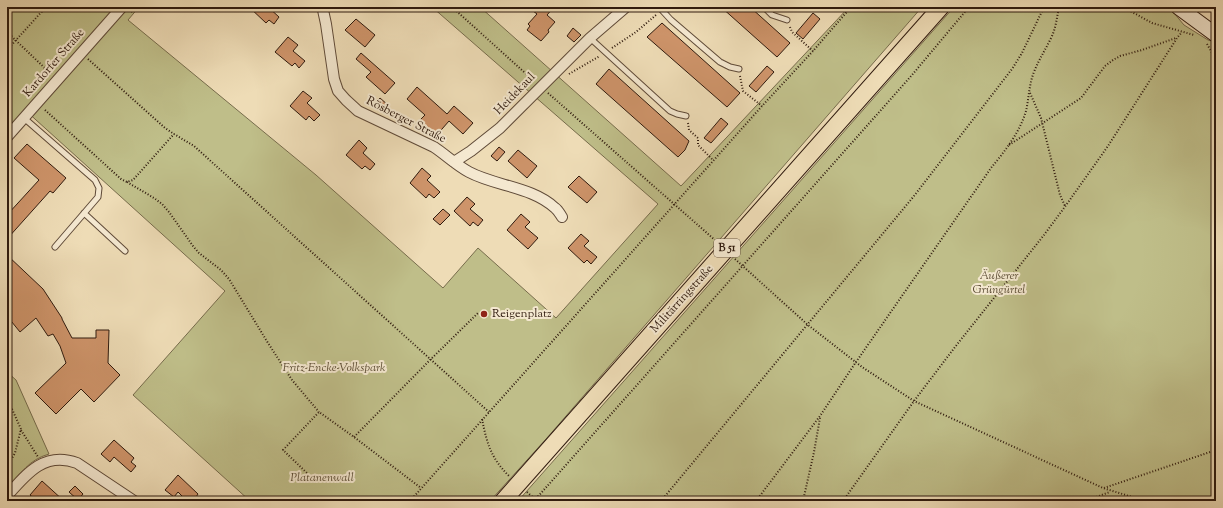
<svg xmlns="http://www.w3.org/2000/svg" width="1223" height="508" viewBox="0 0 1223 508" font-family="'Sorts Mill Goudy',serif">
<rect width="100%" height="100%" fill="#eedcb6"/>
<filter id="stains"><feTurbulence type="fractalNoise" baseFrequency=".005" numOctaves="4"/><feColorMatrix values="0 0 0 0 .2 0 0 0 0 .09 0 0 0 0 .02 0 0 0 .5 -.17"/></filter>
<radialGradient id="worn" r=".72"><stop offset=".6" stop-color="#630" stop-opacity="0"/><stop offset="1" stop-color="#630" stop-opacity=".3"/></radialGradient>
<!-- green -->
<path fill="#bfbe89" stroke="#776c4c" d="M7 7H139L128 20 316 175 443 288 478 248 556 318 658 204 432 7H480L681 186 849 7H922L546 439 490 501H250L133 395 225 291 25 110 7 129Z
M954 7H1166L1174 13 1184 25 1208 40 1216 42V501H518Z
M7 372 16 380 49 454C28 460 22 473 7 488Z"/>
<!-- building -->
<path fill="#ce946a" stroke="#2f1a0e" d="M249 7H268L279 17 274 24 269 20 266 23Z
M528 7H554L547 15 555 22 548 30 549 32 541 41 527 30 530 26 528 24 537 14Z
M721 7H750L790 43 777 57Z
M813 13 820 19 803 39 796 33Z
M356 19 375 35 365 47 345 30Z
M662 23 740 93 727 107 647 37Z
M573 28 581 35 574 42 567 36Z
M288 37 298 45 293 51 305 61 299 68 295 63 292 66 275 52Z
M361 53 395 83 385 94 366 77 371 72 356 59Z
M767 66 774 72 756 92 749 86Z
M609 69 689 141 685 150 678 157 596 84Z
M417 87 447 114 454 106 473 123 463 134 449 121 435 137 418 122 425 115 407 99Z
M303 91 312 98 307 103 320 115 314 121 309 116 306 120 290 106Z
M380 98 388 105 383 111 375 103Z
M721 118 728 124 711 143 704 138Z
M359 140 367 148 363 153 375 164 370 170 365 166 362 169 346 155Z
M27 144 66 178 53 193 50 191 7 239V215L39 180 14 158Z
M499 147 505 152 497 161 491 156Z
M518 150 537 166 527 178 508 161Z
M422 168 431 176 427 180 440 192 434 198 429 194 426 198 410 183Z
M579 176 597 192 587 203 568 187Z
M467 197 475 204 470 209 483 220 478 226 473 222 470 226 454 211Z
M443 209 450 215 440 225 433 219Z
M521 214 530 222 525 227 538 238 528 249 507 230Z
M581 234 589 241 584 246 597 257 591 264 587 260 584 263 568 248Z
M7 255 43 289 62 318V319L72 338H96V330H109L108 363 120 375 94 402 81 389 56 414 35 393 66 363 60 346 53 334 48 336 36 318 20 332 7 316Z
M114 440 134 458 131 462 136 466 131 472 114 457 110 462 101 454Z
M178 475 198 494 196 497 200 501H187L178 492 174 497 165 490Z
M42 481 64 501H43L39 498 36 500 30 495Z
M75 486 83 494 78 500 69 492Z"/>
<g fill="none" stroke-linecap="round" stroke-linejoin="round">
<defs>
<path id="lane" d="M659 7 671 20 720 62 730 67 739 69
M764 7 772 15 787 20
M590 38 670 111 677 114 686 116
M24 118 95 180 99 188 98 197 55 247
M84 213 125 251"/>
<path id="street" d="M321 7 323 10 326 24 334 79 338 91 346 100 358 111 434 147C446 155 456 165 469 172 495 186 533 187 555 208 558 210 560 214 562 217
M7 137 122 7
M454 162 471 151 500 128 590 38 626 7
M7 496C27 473 45 451 77 463L134 501"/>
<path id="secondary" d="M1178 7 1216 35"/>
<path id="primary" d="M503 501 941 7"/>
</defs>
<!-- lane casing -->
<use href="#lane" stroke="#5f4a38" stroke-width="7"/>
<!-- street casing -->
<use href="#street" stroke="#5f4a38" stroke-width="12"/>
<!-- secondary casing -->
<use href="#secondary" stroke="#2f1a0e" stroke-width="16"/>
<!-- primary casing -->
<use href="#primary" stroke="#2f1a0e" stroke-width="18"/>
<!-- path -->
<path stroke="#2f1a0e" stroke-width="2" stroke-dasharray="1 2" stroke-linecap="butt" d="M452 7 534 81
M1123 7 1152 23 1194 35
M131 12 136 7
M790 27 792 32 813 51
M7 32 51 74
M1207 44 1216 60
M612 48 636 32 656 15
M7 50 46 7
M88 59 165 128 174 134 194 146 489 412
M569 74 600 56
M740 76 743 91 762 106
M548 93 716 241
M1030 93 1041 118 1060 195 1065 206
M45 110 121 179 127 182 133 180 174 134
M688 123 689 130 698 138V145L713 160
M1009 145 1081 98 1105 66 1113 60 1120 56 1142 50 1176 38
M7 150 11 146
M127 182 154 198 162 204 169 212 193 246 199 253 221 270 229 279 268 343 292 380 319 412
M735 259 808 325 862 367 914 401 1103 488 1145 501
M7 398 21 429 15 453 7 467
M482 419C487 444 491 458 509 476
M21 430 38 457
M354 437 430 360 478 313
M309 475 283 450 319 412 354 437 421 488
M1104 488 1216 450
M527 492 537 501
M410 501 762 106 813 51 851 7
M534 501 912 75 969 7
M661 501 914 196 1012 69 1022 53 1044 7
M756 501 820 416 856 362 991 168C1005 151 1020 132 1026 111 1029 98 1029 84 1034 72 1039 59 1046 49 1052 36 1056 27 1057 17 1059 7
M803 501 814 452 820 418
M843 501 914 401 955 347 1044 235 1064 208 1108 146 1177 38 1182 32
M1085 501 1110 492"/>
<!-- lane -->
<use href="#lane" stroke="#f4e8d0" stroke-width="5"/>
<!-- street -->
<use href="#street" stroke="#f4e8d0" stroke-width="10"/>
<!-- secondary -->
<use href="#secondary" stroke="#f4e8d0" stroke-width="14"/>
<!-- primary -->
<use href="#primary" stroke="#eedcb6" stroke-width="16"/>
</g>
<!-- markers -->
<circle fill="#8f2418" stroke="#f4e8d0" stroke-width="1.5" cx="484" cy="314" r="4"/>
<g text-anchor="middle" dominant-baseline="central" stroke-width="4" stroke-linejoin="round" paint-order="stroke">
<!-- shield labels -->
<rect fill="#f4e8d0" stroke="#6a5848" stroke-width="1" x="714" y="239" width="26" height="18" rx="3"/>
<g font-size="11" font-weight="bold" fill="#2f1a0e">
<text x="727" y="248">B 51</text>
</g>
<!-- street labels -->
<g font-size="12" fill="#2f1a0e" stroke="#f4e8d0">
<text transform="translate(54 63) rotate(-49)">Kardorfer Straße</text>
<text transform="translate(515 94) rotate(-46)">Heidekaul</text>
<text transform="translate(406 120) rotate(27)">Rösberger Straße</text>
<text transform="translate(682 299) rotate(-48)">Militärringstraße</text>
</g>
<!-- park labels -->
<g font-size="12" font-style="italic" fill="#5a4b33" stroke="#f4e8d0">
<text x="999" y="276">Äußerer<tspan x="999" dy="14">Grüngürtel</tspan></text>
<text x="334" y="368">Fritz-Encke-Volkspark</text>
<text x="322" y="478">Platanenwall</text>
</g>
<!-- poi labels -->
<g font-size="12" fill="#2f1a0e" stroke="#f4e8d0" text-anchor="start">
<text x="492" y="314">Reigenplatz</text>
</g>
</g>
<!-- margin -->
<rect width="1223" height="508" fill="none" stroke="#eedcb6" stroke-width="24"/>
<rect x="8" y="8" width="1207" height="492" fill="none" stroke="#2f1a0e" stroke-width="2"/>
<rect x="12" y="12" width="1199" height="484" fill="none" stroke="#2f1a0e"/>
<rect width="100%" height="100%" filter="url(#stains)"/>
<rect width="100%" height="100%" fill="url(#worn)"/>
</svg>
